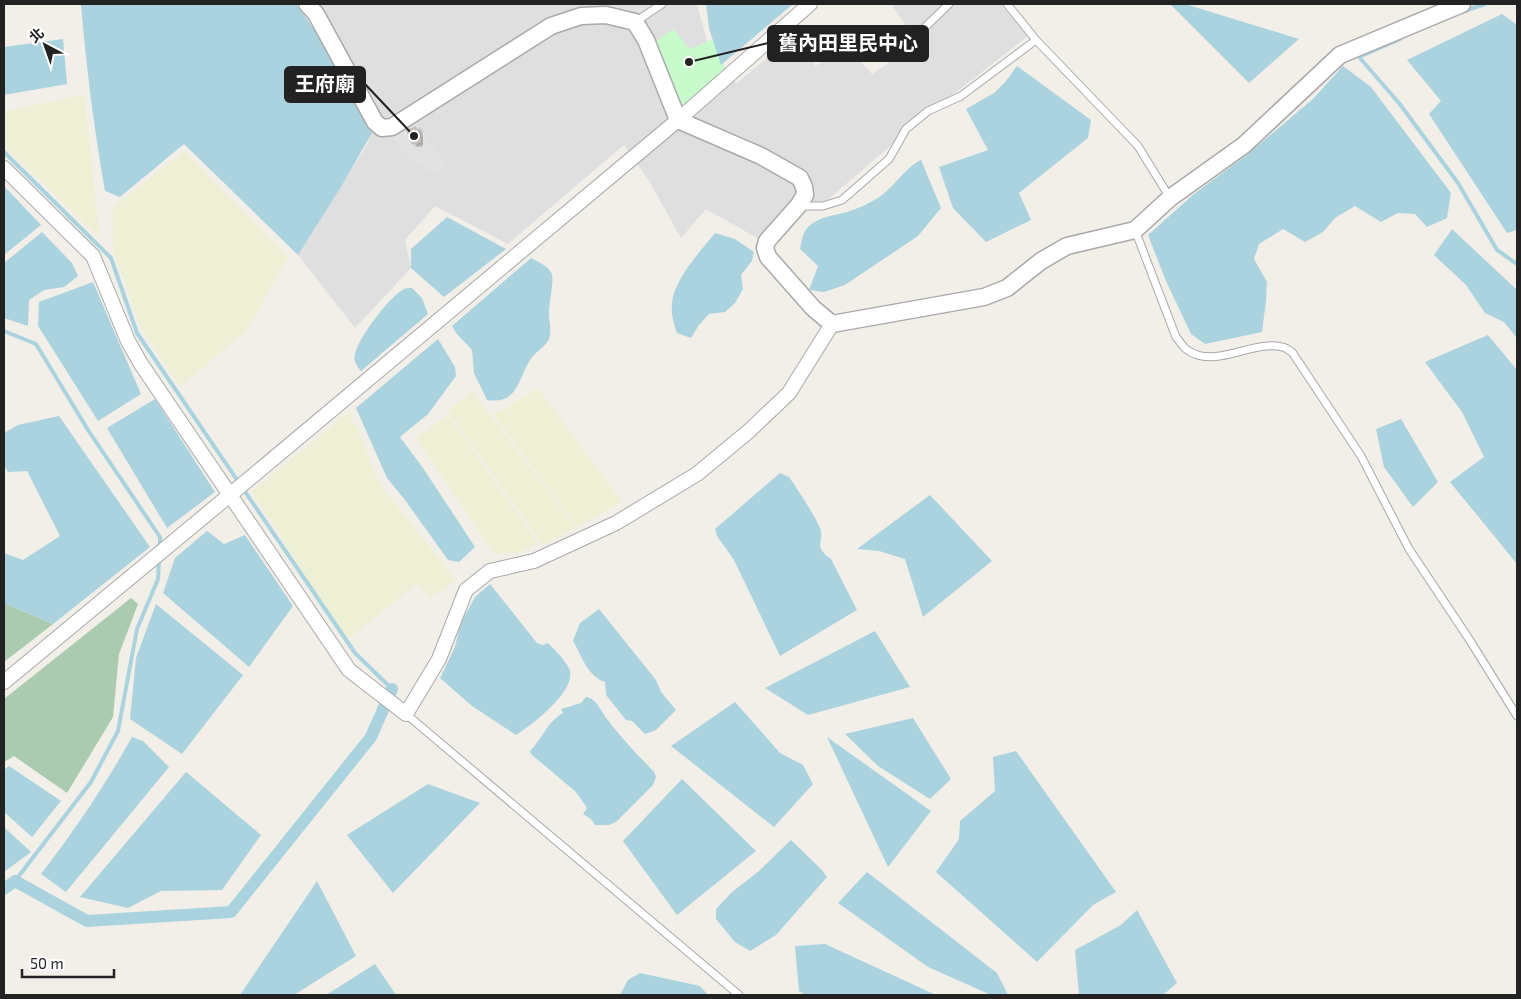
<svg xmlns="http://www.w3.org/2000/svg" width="1521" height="999" viewBox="0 0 1521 999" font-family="'Exo 2','Noto Sans TC',sans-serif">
<defs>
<filter id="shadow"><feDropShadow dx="4.5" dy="2.5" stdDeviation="1" flood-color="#0004"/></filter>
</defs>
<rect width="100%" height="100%" fill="#f2efe9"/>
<!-- residential -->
<path fill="#e0dfdf" d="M318 4H697L715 70 737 83 803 28 815 66 848 48 872 74 918 43 891 4H1000L1028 36 922 119 825 202 814 203 800 199 764 242 706 209 681 238 648 179 624 145 508 244 435 206 405 240 411 268 355 328 298 255 367 145 379 113 331 24Z"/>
<!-- farmland -->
<path fill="#eef0d5" d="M84 95 100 238 4 146V111Z
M184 151 288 257 247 330 180 387 142 330 113 251V207Z
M538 388 622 502 577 527 494 415Z
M472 391 576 528 543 545 448 411Z
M348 413 362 437 371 465 382 487 456 580 431 598 417 584 346 641 252 491Z
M448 415 538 543 518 553H500L495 555 416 438Z"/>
<!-- cemetery -->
<path fill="#aacbaf" d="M131 598 138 604 119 654 113 717 67 793 14 756 4 762V699Z
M4 603 53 624 4 662Z"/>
<!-- park -->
<path fill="#c8facc" d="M673 29 690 49 713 39 728 75 678 120 648 47Z"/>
<!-- parking -->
<path fill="#e2e2e2" d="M613 4H639L645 16 621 17Z
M415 123 446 163 437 176 409 159 391 134Z"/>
<!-- water -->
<path fill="#aad3df" d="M81 4H296L338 63 372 133 341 187 298 255 184 144 120 197 105 191C94 129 86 66 81 4Z
M706 4H793L721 65 709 28Z
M1170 4H1185L1299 39 1249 83Z
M1502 14 1517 25V230L1507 233 1429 114 1441 101 1407 60Z
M63 39 67 84 4 95V47Z
M1017 66 1091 120 1088 138 1019 193 1031 220 986 242 953 208 939 167 988 150 966 109 994 93 1006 81Z
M1343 66 1371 87 1451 193 1447 218 1427 227 1415 214 1398 213 1381 222 1355 206 1335 218 1323 232 1305 242 1283 229 1259 244 1254 259 1267 282 1266 301 1262 332 1205 344 1191 334 1166 281 1148 235 1194 194 1244 157 1313 99Z
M921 160 941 208 918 236 845 285 824 292 809 290 818 266 800 249C802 239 803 229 813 223 825 215 840 215 853 210 861 207 871 202 878 198 895 187 904 168 921 160Z
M4 186 41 225 4 255Z
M447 217 506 249 444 297 411 268V249Z
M1452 229 1517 290V338L1504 322 1485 313 1466 285 1434 255Z
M42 232 72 263 78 276 64 287 44 290 29 300 28 326 4 318V263Z
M715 233 735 239 754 252 752 261 741 275 743 289 735 303 725 312 709 314 699 325 691 338 677 333C674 324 671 316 672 306 672 281 700 252 715 233Z
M531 258C538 262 549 266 552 274 554 283 549 302 549 313 549 321 552 332 549 339 545 347 538 350 533 356 518 374 521 405 487 400L474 373 472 350 456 333 452 326Z
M93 282 141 394 98 421 38 326 39 302Z
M412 288 422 298 428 314 361 371C357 366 353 361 355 354 358 338 390 296 404 289 405 288 410 288 412 288Z
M1488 335 1517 370V564L1450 482 1484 457 1462 412 1425 362Z
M438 339 455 367 456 376 428 414 400 437 423 468 475 547 459 562 448 560 405 500 387 478 356 408Z
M155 399 215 492 167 528 107 428Z
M59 416 150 547 53 624 4 603V553L23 560 60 536 27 471 8 472 4 465V433L18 425Z
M1401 419 1438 482 1413 507 1384 467 1376 429Z
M780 473 789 477C798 490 814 514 820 528 825 541 812 546 831 559L857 610 780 656 734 560 717 536 715 529Z
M930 495 992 561 923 617 905 559 879 551 857 549Z
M207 531 224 544 245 535 293 606 249 667 163 593 175 558Z
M490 584 537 643 543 645 548 643C554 649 568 663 570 671 575 692 532 725 516 735L472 706 440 678 455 647 460 625 475 597Z
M156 604 243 675 182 754 130 719 136 658Z
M599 609 656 680 661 692 676 710 656 730 645 734 632 721 626 720 606 695 605 682C587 676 582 656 573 641L580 623Z
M875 631 910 687 808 715 765 688Z
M586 697C596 698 601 711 607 719 621 738 638 755 654 772L656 777 653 785 616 822 609 825H595L591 819 583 814 587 808 576 792 531 754 530 751C543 738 547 722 563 713L561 709 581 703Z
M735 702 780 753 803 765 813 784 774 827 671 746Z
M913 718 951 779 930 799 878 766 845 734Z
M132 737 143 741 169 767 66 892 41 874C75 830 105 785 132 737Z
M827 737 931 811 888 867Z
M1016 751 1116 892 1093 905 1037 962 936 872 959 839 960 821 995 791 993 757Z
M9 766 61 801 32 837 4 812V770Z
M186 772 261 835 222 890 161 891 128 908 80 897Z
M682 779 756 851 677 915 623 841Z
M428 784 480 803 393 893 347 835Z
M4 827 31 852 4 872Z
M791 840 821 869 827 877 776 935 750 951 735 942 716 919V909L732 892 759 871Z
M867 872 997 973 1008 995H991L928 967 838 903Z
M317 881 356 956 294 995H240Z
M1137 910 1177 983 1163 995H1079L1075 950 1121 925Z
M825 944 936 995H805L799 991 795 946Z
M375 964 396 995H326Z
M640 973 700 986 708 995H620L628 980Z"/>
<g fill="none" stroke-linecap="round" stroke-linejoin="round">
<!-- stream -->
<path stroke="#aad3df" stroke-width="4" d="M1462 12 1485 4
M1400 39 1359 57 1399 103 1458 183 1497 250 1517 264
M4 152 111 258 137 333 355 653 392 689
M4 331 36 344 88 430 160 537V548
M15 881 91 782 118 731 137 629 158 579 159 560"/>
<!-- canal -->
<path stroke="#aad3df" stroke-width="12" d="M4 889 15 881 87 921 231 912 371 737 392 689"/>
</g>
<!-- building -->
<path fill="#c7bfb8" filter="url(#shadow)" d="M416 126 421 142 412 145 406 130Z"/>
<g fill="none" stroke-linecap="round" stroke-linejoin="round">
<defs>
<path id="service" d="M1007 4 1036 40 1138 146 1170 198
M635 22 662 4
M919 33 949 4
M799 206H823L842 200 889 159 906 129 928 111 961 96 1036 40
M1135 230 1176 337C1179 340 1182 346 1186 349 1214 371 1253 339 1282 347 1286 347 1289 351 1292 352L1361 456 1409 549 1469 639 1517 716
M406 714 739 995"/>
<path id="minor" d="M4 168 93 256 128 341 141 364 349 670 406 714 439 659 466 590 490 571 534 561 616 523 697 474 749 431 789 393 832 324
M4 682 231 494 678 120 810 4"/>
<path id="tertiary" d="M307 4 316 14 375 122 382 128 392 127 551 26 581 16 606 15 635 22 646 40 678 120 761 156 800 178 804 187 805 195 798 206 767 241 765 248 768 257 813 308 832 324 984 297 1007 288 1041 261 1067 246 1135 230 1170 198 1244 145 1340 55 1462 4"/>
</defs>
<!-- service casing -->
<use href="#service" stroke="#a9a9a9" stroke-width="9"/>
<!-- minor casing -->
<use href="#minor" stroke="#a9a9a9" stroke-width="16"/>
<!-- tertiary casing -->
<use href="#tertiary" stroke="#a9a9a9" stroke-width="19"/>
<!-- service -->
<use href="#service" stroke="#fff" stroke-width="7"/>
<!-- minor -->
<use href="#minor" stroke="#fff" stroke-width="14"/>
<!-- tertiary -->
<use href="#tertiary" stroke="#fff" stroke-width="16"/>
</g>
<!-- callouts -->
<path fill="none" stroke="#222" stroke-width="2" d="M689 62L768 43M414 136L365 84"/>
<g fill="#222" stroke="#fff" stroke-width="2">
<circle cx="689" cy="62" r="5"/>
<circle cx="414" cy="136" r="5"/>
</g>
<g fill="#222" stroke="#222" stroke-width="2">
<rect x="768" y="26" width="160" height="35" rx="5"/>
<rect x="285" y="67" width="80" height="35" rx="5"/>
</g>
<g font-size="20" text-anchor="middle" font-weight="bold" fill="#fff">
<text x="848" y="50">舊內田里民中心</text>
<text x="325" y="91">王府廟</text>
</g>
<!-- border -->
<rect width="1521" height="999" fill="none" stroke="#222222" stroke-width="10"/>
<!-- north arrow -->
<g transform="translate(45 45) rotate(319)" stroke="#ffffff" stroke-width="4" paint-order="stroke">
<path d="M0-4L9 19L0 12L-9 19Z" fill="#222222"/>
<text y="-8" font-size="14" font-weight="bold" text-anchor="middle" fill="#222222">北</text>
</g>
<!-- scale -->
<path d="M22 969v8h92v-8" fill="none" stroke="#222222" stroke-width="2.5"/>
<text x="30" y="969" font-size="15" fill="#222222" stroke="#ffffff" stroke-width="4" paint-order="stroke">50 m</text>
</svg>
